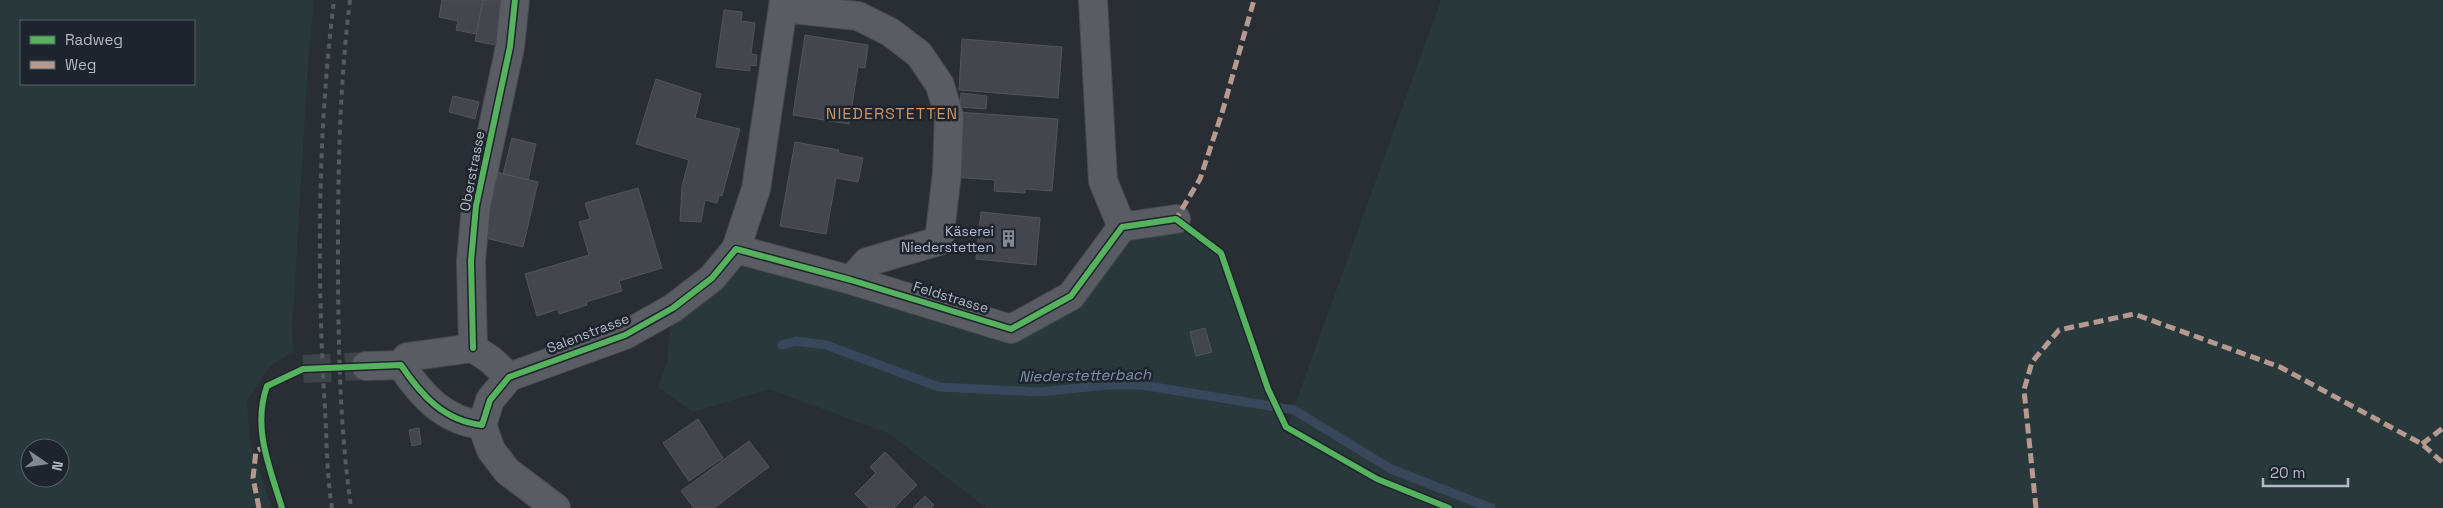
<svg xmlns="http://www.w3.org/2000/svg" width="2443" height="508" viewBox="0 0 2443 508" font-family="'Space Grotesk',sans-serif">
<rect width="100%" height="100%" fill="#292e34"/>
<!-- green -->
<path fill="#29393b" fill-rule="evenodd" d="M0 0H314L308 63 292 331 294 351 270 366 247 401 250 444 272 508H0ZM21 21H194V84H21ZM30 448H60V478H30Z
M1441 0H2443V508H1449L1444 506V508H986L890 434 769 389 693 412 658 387 667 362 673 308 736 249 1011 328 1071 296 1122 227 1176 219 1221 253 1268 389 1287 427Z"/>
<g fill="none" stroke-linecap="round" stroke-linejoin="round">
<!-- stream -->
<path stroke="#39475d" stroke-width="9" d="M782 345 796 341 826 345 939 387 1039 392 1108 385H1142L1294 410 1391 469 1491 508"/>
</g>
<!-- building -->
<path fill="#43474d" stroke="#51555b" d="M442 0H483L476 34 456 30 458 21 439 17Z
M483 0H505L500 46 475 41Z
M724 10 742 12 741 21 755 23 751 54 757 55 756 66 750 65V71L716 67Z
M805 35 868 45 865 68 858 67 849 124 793 115Z
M962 39 1062 47 1058 98 959 90Z
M656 79 701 94 695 118 740 129 722 196 719 195 717 203 705 200 701 222 680 221 682 186 689 160 636 144Z
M961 93 987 96 986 109 960 107Z
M453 96 479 102 475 119 449 112Z
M957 112 1058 119 1052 191 1025 189V193L994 191 995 180 952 177Z
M512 138 536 144 528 180 503 174Z
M795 142 839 150 838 153 863 158 858 182 836 178 826 234 780 226Z
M492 171 538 182 523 247 477 236Z
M638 188 662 268 619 281 622 291 586 302 587 305 559 314 558 309 537 316 525 274 589 255 579 222 590 219 585 203Z
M981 212 1040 218 1036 265 976 259Z
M1205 328 1212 352 1196 356 1190 332Z
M698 419 723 458 689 481 663 443Z
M419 428 421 444 412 446 409 430Z
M749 441 769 467 714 508H694L681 491Z
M885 452 917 485 894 508H869L855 494 876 473 870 467Z
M925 496 934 505 931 508H913Z"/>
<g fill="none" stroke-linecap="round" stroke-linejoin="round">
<!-- minor-tunnel -->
<path stroke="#3e434a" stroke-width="28" stroke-dasharray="28 14" stroke-linecap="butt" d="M303 369 366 366"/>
<defs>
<path id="minor" d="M1093 0 1103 181 1122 227
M783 8 858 16 890 32 919 54 940 85 949 116 947 173 939 241 867 262 851 280
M1122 227 1176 219
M736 249 851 280 1011 329 1071 296 1122 227
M473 348 471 261 476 206 510 47 515 0
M401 365C421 395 444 421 482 425
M366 366 401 365 407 357 473 348 491 360 509 377
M556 508 507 471 491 450 482 425 490 400 509 377 625 335 673 308 712 278 736 249 756 189 784 0"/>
</defs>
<!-- minor casing -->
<use href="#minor" stroke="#474a4f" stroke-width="30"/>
<!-- minor -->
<use href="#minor" stroke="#595c62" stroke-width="28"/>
<!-- rail -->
<path stroke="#575b60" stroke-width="4" stroke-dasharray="5 5" stroke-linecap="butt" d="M350 0C340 81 338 164 338 246 338 334 339 421 351 508
M332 508C326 471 327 432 324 394 317 264 318 130 334 0"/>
<!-- quiet -->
<path stroke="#b69a8f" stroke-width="5" stroke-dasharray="10 5" stroke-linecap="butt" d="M1179 221 1176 219 1200 179 1222 113 1254 0
M2422 444 2443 428
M259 508 253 478 256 451 264 447
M2036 508 2024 390 2032 362 2059 330 2134 314 2280 367 2422 444 2443 463"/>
<defs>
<path id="cycleway" d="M473 348 471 261 476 206 510 47 515 0
M282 508C270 468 252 428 267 386L303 369 401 365C421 395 444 421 482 425L490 400 509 377 625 335 673 308 712 278 736 249 851 280 1011 329 1071 296 1122 227 1176 219 1221 253 1268 389 1286 427 1377 479 1449 508"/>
</defs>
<!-- cycleway casing -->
<use href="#cycleway" stroke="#1d242e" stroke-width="9"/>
<!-- cycleway -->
<use href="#cycleway" stroke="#56b35d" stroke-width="6"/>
</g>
<!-- icons -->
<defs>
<symbol id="building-bare" viewBox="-9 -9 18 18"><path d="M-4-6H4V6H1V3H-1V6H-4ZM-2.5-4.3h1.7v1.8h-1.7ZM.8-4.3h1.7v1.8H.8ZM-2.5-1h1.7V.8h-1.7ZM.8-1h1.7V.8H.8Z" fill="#838992" stroke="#1d242e" stroke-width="2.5" paint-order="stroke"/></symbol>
</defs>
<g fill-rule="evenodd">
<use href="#building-bare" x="996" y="226" width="25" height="25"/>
</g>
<g text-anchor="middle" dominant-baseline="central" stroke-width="5" stroke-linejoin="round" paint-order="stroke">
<!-- street labels -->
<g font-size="14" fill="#b3bac5" stroke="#1d242e">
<text transform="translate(472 171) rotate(-79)">Oberstrasse</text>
<text transform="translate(951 297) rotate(17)">Feldstrasse</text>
<text transform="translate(588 333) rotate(-21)">Salenstrasse</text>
</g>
<!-- poi labels -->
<g font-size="14" fill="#b3bac5" stroke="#1d242e" text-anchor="end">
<text x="994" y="231">Käserei<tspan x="994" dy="16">Niederstetten</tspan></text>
</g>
<!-- water labels -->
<g font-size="15" font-style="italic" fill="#7d90aa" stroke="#1d242e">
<text transform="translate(1085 375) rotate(-1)">Niederstetterbach</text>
</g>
<!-- quarter labels -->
<g font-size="16" letter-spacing="1" fill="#ca9469" stroke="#1d242e">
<text x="892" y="113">NIEDERSTETTEN</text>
</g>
</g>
<!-- legend -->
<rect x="20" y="20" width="175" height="65" fill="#1d242e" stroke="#59606a"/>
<rect x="30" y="36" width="25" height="8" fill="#56b35d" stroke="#59606a"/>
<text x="65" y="45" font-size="15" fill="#b3bac5">Radweg</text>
<rect x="30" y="61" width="25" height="8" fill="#b69a8f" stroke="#59606a"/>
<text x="65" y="70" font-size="15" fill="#b3bac5">Weg</text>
<!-- north arrow -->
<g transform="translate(45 463) rotate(103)"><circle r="24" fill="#1d242e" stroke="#59606a"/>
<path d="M0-4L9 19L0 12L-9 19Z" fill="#838992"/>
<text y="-8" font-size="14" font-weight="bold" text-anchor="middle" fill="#b3bac5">N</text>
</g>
<!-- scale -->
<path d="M2263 478v8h85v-8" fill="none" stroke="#b3bac5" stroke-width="2.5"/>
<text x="2270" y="478" font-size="15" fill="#b3bac5" stroke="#1d242e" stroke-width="4" paint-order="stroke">20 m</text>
</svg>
